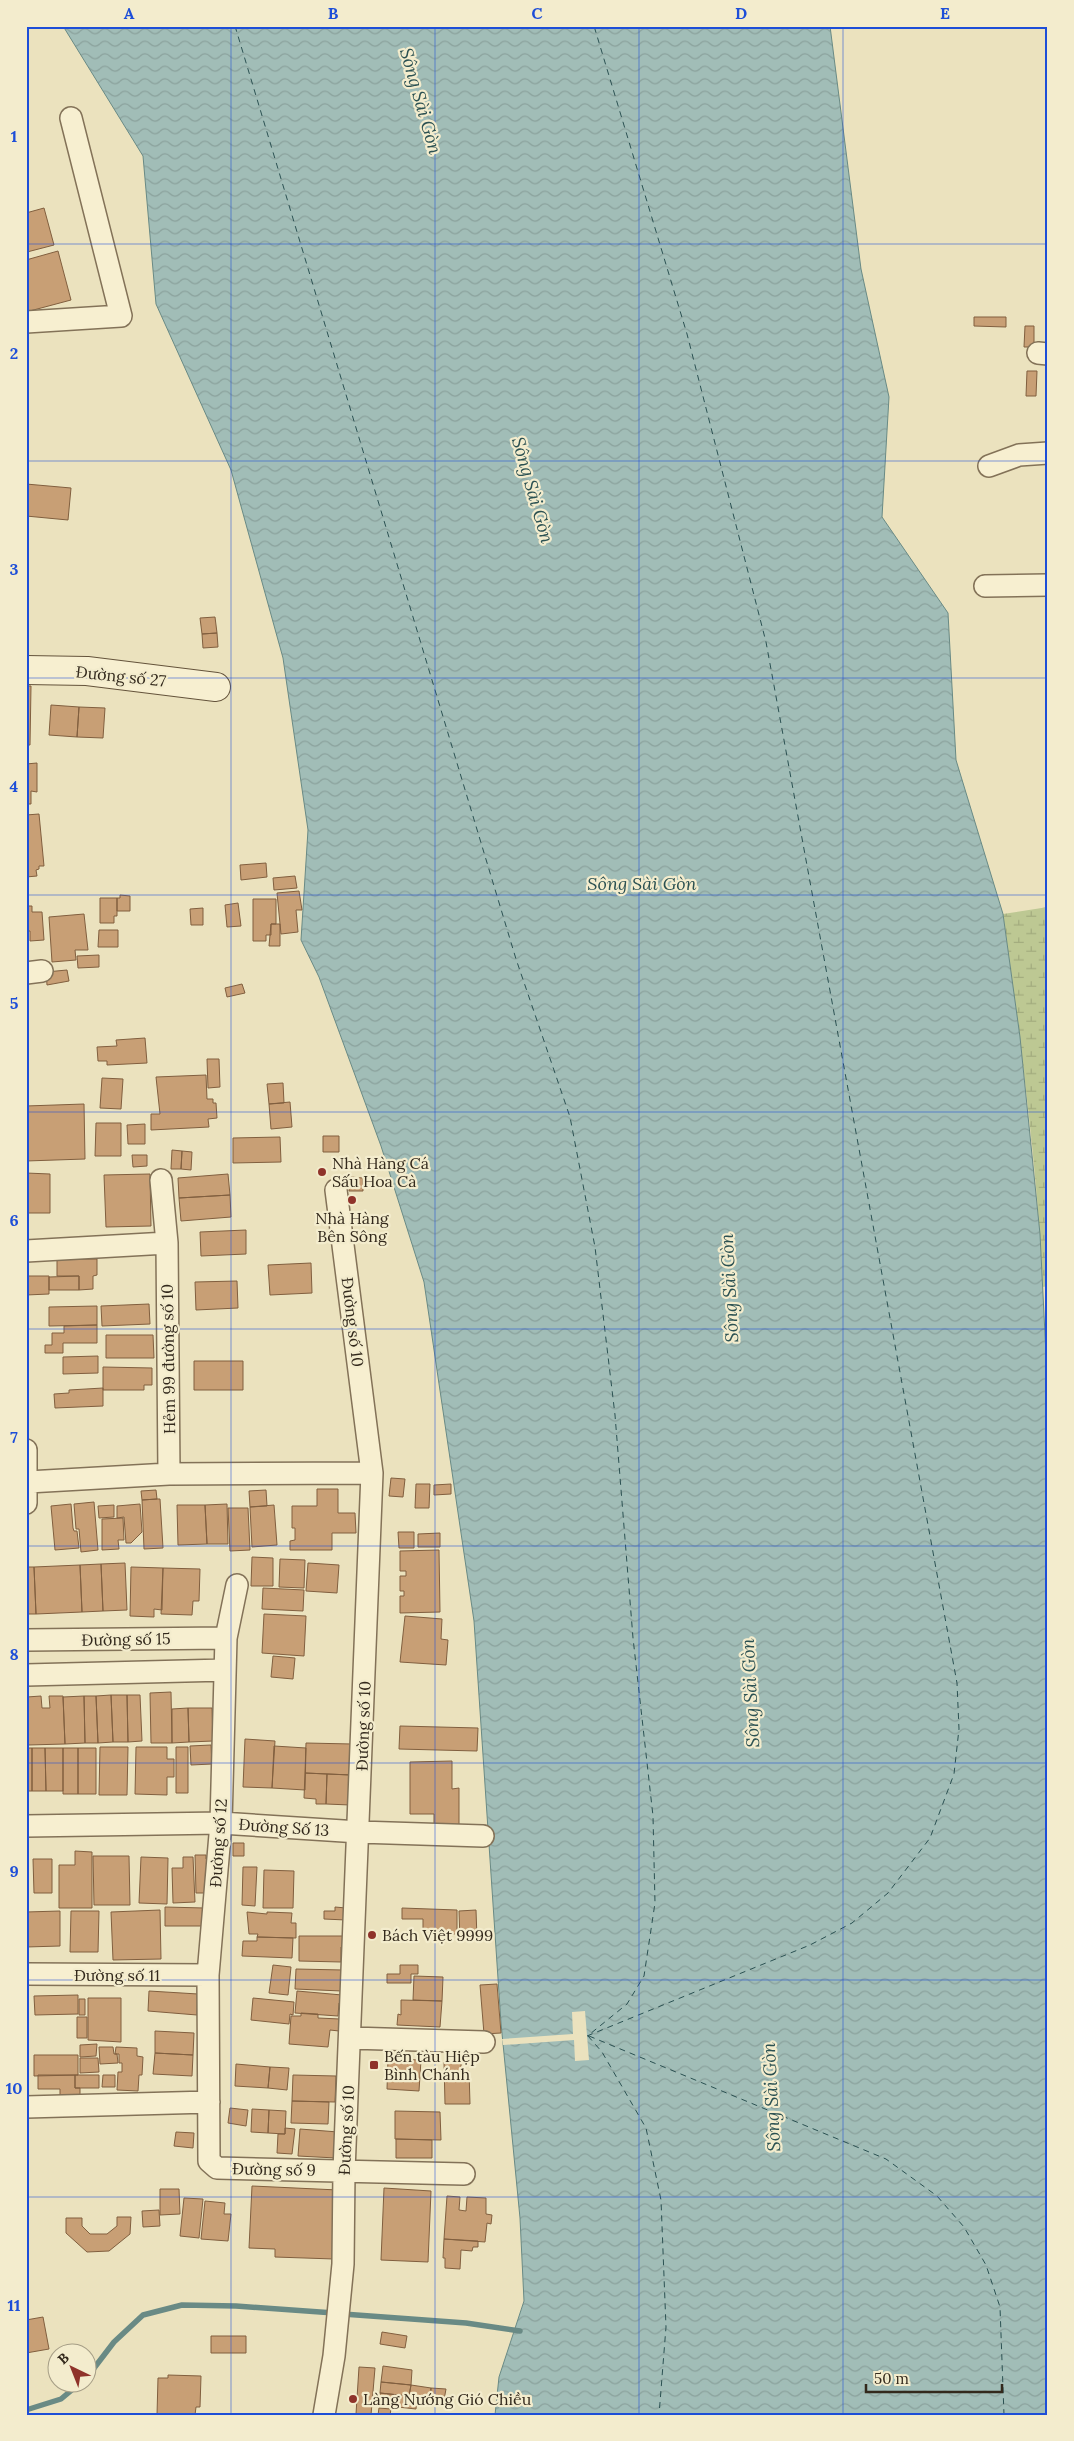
<svg xmlns="http://www.w3.org/2000/svg" width="1074" height="2441" viewBox="0 0 1074 2441" font-family="Lora,serif">
<defs>
<pattern id="wetland-marsh" width="20" height="14" patternUnits="userSpaceOnUse" patternTransform="scale(1.25)"><rect width="20" height="14" fill="#bdc893"/><path d="M1 5h8M5 5V1M11 12h8M15 12V8" fill="none" stroke="#a3ac7e"/></pattern>
<pattern id="water-waves" width="16" height="10" patternUnits="userSpaceOnUse" patternTransform="scale(1.25)"><rect width="16" height="10" fill="#a1bdb7"/><path d="M0 5q4-4 8 0t8 0" fill="none" stroke="#8ba29d"/></pattern>
</defs>
<rect width="100%" height="100%" fill="#ebe2be"/>
<!-- wetland -->
<path fill="url(#wetland-marsh)" d="M1048 907V1286L1043 1287C1037 1162 1020 1038 1003 914Z"/>
<!-- water -->
<path fill="url(#water-waves)" stroke="#698a85" d="M63 26H830L861 269 889 397 882 517 948 613 956 760 1003 914 1020 1037 1040 1234 1048 1395V2415H495L499 2377 524 2301 520 2218 501 2023 474 1621 424 1282 381 1146 319 977 301 940 308 830 283 658 231 470 156 304 143 156Z"/>
<!-- pier -->
<path fill="#ebe2be" d="M585 2011 589 2060 575 2061 574 2040 503 2045 502 2039 573 2034 572 2012Z"/>
<g fill="none" stroke-linecap="round" stroke-linejoin="round">
<!-- stream -->
<path stroke="#698a85" stroke-width="5.5" d="M343 2314 466 2323 520 2331
M88 2376 114 2342 143 2315 182 2305 236 2306 334 2313
M26 2410 61 2399 79 2384"/>
<!-- ferry -->
<path stroke="#2b5152" stroke-width="1" stroke-dasharray="6 5" stroke-linecap="butt" d="M235 26 516 959 570 1117 595 1247 615 1415 633 1638 653 1816 655 1903 644 1976 627 2004 590 2034
M587 2036 810 1945 852 1923 888 1893 930 1838 954 1774 959 1729 957 1683 766 642 687 334 594 26
M588 2036 602 2052 646 2128 661 2200 666 2327 659 2415
M589 2036 886 2159 937 2196 964 2227 986 2265 1000 2307 1004 2415"/>
</g>
<!-- building -->
<path fill="#c89f75" stroke="#815f3f" d="M44 208 54 245 27 252 26 213Z
M58 251 71 300 26 312V260Z
M974 317H1006V327L974 326Z
M1025 326H1034V347H1024Z
M1027 371H1037L1036 396H1026Z
M26 484 71 488 68 520 26 516Z
M215 617 217 633 202 634 200 618Z
M217 633 218 647 203 648 202 634Z
M26 686H31L30 745H26Z
M51 705 79 707 77 737 49 735Z
M79 707 105 708 103 738 77 737Z
M37 763V792L31 791V804H26V764Z
M39 814 44 866H39V869L36 870 37 876 26 877V815Z
M266 863 267 877 241 880 240 865Z
M295 876 297 888 274 890 273 878Z
M299 891 302 910H296L298 932 281 934 277 893Z
M120 895 130 896V911H117V898H120Z
M100 898H117V916H114V923H100Z
M253 899H276V924H271V935H266V941H253Z
M238 903 241 926 227 927 225 905Z
M26 906H32V912H42L44 940 30 941V931H26Z
M203 908V925H191L190 909Z
M84 914 88 950H75L76 960 52 962 49 917Z
M271 924H280V946H269Z
M99 930H118V947H98Z
M99 955V967L78 968 77 956Z
M67 970 69 981 47 985 46 972Z
M242 984 245 993 227 997 225 988Z
M145 1038 147 1063 107 1065V1061H98L97 1047 117 1046 116 1040Z
M207 1059H219L220 1087 208 1088Z
M206 1075 207 1099H213V1103H216L217 1118 208 1119 209 1127 151 1130V1114H160L156 1077Z
M102 1078 123 1079 121 1109 100 1108Z
M283 1083 284 1103 269 1104 267 1084Z
M290 1102 292 1127 271 1129 269 1104Z
M84 1104 85 1159 26 1161V1106Z
M96 1123H121V1156H95Z
M145 1124V1144H128L127 1125Z
M323 1136H339V1152H323Z
M280 1137 281 1162 233 1163V1138Z
M172 1150 182 1151 181 1169H171Z
M182 1151 192 1152 191 1170 181 1169Z
M132 1155H147V1166L133 1167Z
M26 1173 50 1174V1213H26Z
M150 1174 151 1226 106 1227 104 1175Z
M228 1174 230 1195 179 1198 178 1178Z
M350 1177 363 1178V1191H349Z
M230 1195 231 1217 181 1221 179 1198Z
M246 1230V1254L201 1256 200 1232Z
M57 1259H97V1275L93 1276V1289L79 1290V1276H57Z
M311 1263 312 1293 270 1295 268 1265Z
M26 1276H49V1294L26 1295Z
M79 1276V1290H49V1277Z
M237 1281 238 1308 196 1310 195 1282Z
M149 1304 150 1324 102 1326 101 1306Z
M97 1306V1325L49 1326V1307Z
M97 1325V1343H63V1353H45V1345H52V1333H64V1326Z
M106 1335H153L154 1358H106Z
M98 1356V1373L63 1374V1357Z
M194 1361H243V1390H194Z
M103 1367 152 1368V1385H144V1390H103Z
M103 1388V1406L55 1408 54 1394 69 1393V1390Z
M391 1478 405 1479 403 1497 389 1496Z
M416 1484H430L429 1508H415Z
M451 1484V1494L434 1495V1485Z
M317 1489H338V1513H355L356 1533H332V1550H290V1541L295 1540V1528H292V1506H317Z
M156 1490 157 1499 142 1500 141 1491Z
M266 1490 267 1506 250 1507 249 1491Z
M157 1499H160L163 1548 144 1549 142 1500Z
M94 1502 98 1550 81 1552 79 1529H76L74 1504Z
M71 1504 73 1528 74 1531H77L79 1548 55 1550 51 1506Z
M140 1504 142 1532 131 1543H126L124 1517 117 1518V1506Z
M227 1504 228 1544H207L205 1505Z
M114 1505V1517L99 1518 98 1506Z
M177 1505H205L207 1544 178 1545Z
M274 1505 277 1545 252 1547 250 1507Z
M228 1508H248L250 1550 230 1551Z
M123 1518 124 1540H118L119 1549 102 1550V1519Z
M398 1532H414V1548H399Z
M440 1533V1547H418V1534Z
M439 1550 440 1612 400 1613V1596H404V1591H400V1576H406V1571H400V1551Z
M252 1557 273 1558V1586H251Z
M280 1559 305 1560 304 1588 279 1587Z
M125 1563 127 1610 103 1611 101 1564Z
M308 1563 339 1565 337 1593 306 1591Z
M101 1564 103 1611 82 1612 80 1565Z
M80 1565 82 1612 36 1614 34 1567Z
M26 1567H34L36 1614H26Z
M131 1567 163 1568 162 1610 154 1609V1617L130 1616Z
M163 1568 200 1569 199 1601H193L192 1615 161 1614Z
M263 1588 304 1590 303 1611 262 1609Z
M264 1614 306 1616 304 1656 262 1653Z
M405 1616 442 1619 441 1639 448 1640 446 1665 400 1662Z
M273 1656 295 1658 293 1679 271 1677Z
M171 1692 172 1743H151L150 1693Z
M111 1695 113 1742 98 1743 96 1696Z
M111 1695H127L128 1742H113Z
M127 1695H140L142 1741 128 1742Z
M41 1696 42 1708H50L49 1696H63L65 1744 28 1745 27 1697Z
M84 1696 85 1743 65 1744 63 1697Z
M84 1696H96L98 1743H85Z
M188 1708 189 1742 172 1743V1709Z
M188 1708H212L213 1741 189 1742Z
M400 1726 478 1728 477 1751 399 1749Z
M245 1739 275 1741 272 1788 243 1787Z
M306 1743 352 1744 351 1775 305 1773Z
M211 1745 212 1764 191 1765 190 1746Z
M274 1746 306 1748 305 1790 272 1788Z
M100 1747H128L127 1795H99Z
M136 1747H167V1759H174V1777H167V1795L135 1794Z
M176 1747H188V1793H176Z
M26 1748H32V1791H26Z
M32 1748H45L46 1791H32Z
M45 1748H63V1791H46Z
M63 1748H78V1794H63Z
M78 1748H96V1794H78Z
M452 1761V1789L459 1788V1826H434V1814H410V1762Z
M305 1773 327 1774 326 1804H316V1799L304 1798Z
M327 1774 351 1775 350 1805 326 1804Z
M233 1843H244V1856H233Z
M75 1851 92 1852V1908H59V1865H75Z
M195 1855H206V1859H212L213 1893H196Z
M93 1856H129L130 1905H94Z
M141 1857 168 1858 167 1904 139 1903Z
M183 1857H193L195 1902 173 1903 172 1868H183Z
M33 1859H52V1893H34Z
M243 1867H257L255 1906 242 1905Z
M264 1870 294 1871 293 1908H263Z
M165 1907 204 1908 205 1926H165Z
M335 1907 346 1908V1920L324 1919V1911H335Z
M402 1908 457 1910V1934H423V1919H402Z
M160 1910 161 1959 113 1960 111 1912Z
M476 1910 477 1939 460 1940 459 1911Z
M60 1911V1946L26 1947V1912Z
M71 1911H99L98 1952H70Z
M247 1912 267 1914V1912L292 1913 291 1923H296V1938L257 1937 258 1934H249Z
M299 1936H346V1947H341V1962L299 1961Z
M257 1937 293 1938 292 1958 242 1956 243 1941H257Z
M273 1965 291 1967 288 1995 269 1993Z
M400 1965H418V1974H411V1983H387V1974H400Z
M296 1969 343 1970 342 1991 295 1989Z
M414 1976 443 1977 442 2001 413 2000Z
M497 1984 501 2033 484 2034 480 1985Z
M149 1991 198 1994 197 2015 148 2011Z
M297 1991 342 1995V2003H339L338 2016 295 2013Z
M78 1995V2014L35 2015 34 1996Z
M88 1998H121V2042L88 2040Z
M253 1998 294 2002 293 2015 290 2014 289 2024 251 2020Z
M79 1999H85V2015H79Z
M401 2000 442 2001 440 2027 397 2025 398 2014 401 2015Z
M301 2013 318 2014V2018L340 2019 339 2031 330 2030 328 2047 289 2044 291 2016H301Z
M77 2017H87V2038H77Z
M155 2031 194 2033 193 2055 155 2053Z
M97 2044 96 2056 80 2057V2045Z
M99 2047H113L114 2054H117L118 2063 100 2064Z
M116 2047 137 2048V2056L143 2057 142 2075H139L138 2091 117 2090 118 2072H122V2063H119V2054H115Z
M155 2053 193 2055 192 2076 153 2074Z
M34 2055H78V2075L34 2076Z
M80 2058H98L99 2072 80 2073Z
M388 2059 421 2060 419 2091 387 2089Z
M444 2062H461V2071H469L470 2104H445Z
M236 2064 270 2067 268 2088 235 2086Z
M270 2067 289 2068 287 2090 268 2088Z
M38 2075H75V2088H80V2098H60V2089H38Z
M75 2075H99V2088H75Z
M103 2075H115V2087H102Z
M293 2075 336 2076 335 2102 292 2101Z
M292 2101 329 2102 328 2124 291 2123Z
M230 2108 248 2110 246 2126 228 2123Z
M252 2109 269 2110 268 2133 251 2132Z
M269 2110 286 2111 285 2134 268 2133Z
M395 2111 440 2112 441 2140 395 2139Z
M285 2128 295 2129 292 2154 277 2153 278 2134H285Z
M300 2129 338 2132 336 2158 298 2156Z
M176 2132 194 2133 193 2148 174 2146Z
M396 2139 432 2140V2158H396Z
M252 2186 338 2190 334 2259 275 2257V2249L249 2248Z
M384 2188 431 2191 428 2262 381 2260Z
M160 2189H179L180 2214 160 2215Z
M447 2196 460 2197 459 2210 466 2211 467 2197 486 2198V2214L492 2215 491 2224 487 2223 485 2242 444 2239Z
M184 2198 203 2199 199 2238 180 2236Z
M205 2201 225 2203 224 2214H231L228 2241 201 2239Z
M159 2210 160 2226 143 2227 142 2211Z
M117 2217H131L130 2234 109 2251 87 2252 66 2233V2218H82V2226L90 2234H107L117 2226Z
M444 2239 478 2241V2247H473L472 2251 461 2250 460 2269 445 2268V2258H443Z
M43 2317 49 2349 26 2353V2320Z
M382 2332 407 2336 405 2348 380 2344Z
M211 2336H246V2353H211Z
M383 2366 412 2370 411 2385 381 2382Z
M359 2367 375 2368 371 2415 356 2414Z
M168 2375 201 2376 200 2407H196L195 2415H157L158 2378H168Z
M381 2382 411 2385 409 2396 380 2393Z
M411 2385 431 2388 430 2399 409 2396Z
M431 2388 446 2389 444 2400 430 2399Z
M380 2393 417 2397 416 2409 379 2405Z
M379 2408 391 2409 390 2415H378Z"/>
<g fill="none" stroke-linecap="round" stroke-linejoin="round">
<defs>
<path id="street" d="M26 322 121 316 71 118
M1038 353 1048 354
M989 466 1019 455 1048 453
M985 586 1048 585
M26 973 42 971
M161 1180 167 1243 169 1474
M26 1251 167 1243
M26 1450V1503
M28 1482 169 1474 372 1473
M237 1585 226 1638 221 1823 208 1975 209 2161 217 2168 464 2174
M26 1640 226 1638
M26 1675 225 1670
M26 1826 221 1823 359 1832 483 1836
M26 1974 208 1975
M351 2038 484 2042
M26 2107 209 2102
M324 2415 334 2356 343 2264 344 2171 372 1473 336 1190"/>
<path id="secondary" d="M26 670 87 671 216 687"/>
</defs>
<!-- street casing -->
<use href="#street" stroke="#837258" stroke-width="24"/>
<!-- secondary casing -->
<use href="#secondary" stroke="#64533b" stroke-width="30"/>
<!-- street -->
<use href="#street" stroke="#f7efd0" stroke-width="21"/>
<!-- secondary -->
<use href="#secondary" stroke="#f7efd0" stroke-width="28"/>
</g>
<!-- grid -->
<path fill="none" stroke="#1d4ed8" stroke-width="1" stroke-opacity="0.55" d="M231 26V2415M435 26V2415M639 26V2415M843 26V2415M26 244H1048M26 461H1048M26 678H1048M26 895H1048M26 1112H1048M26 1329H1048M26 1546H1048M26 1763H1048M26 1980H1048M26 2197H1048"/>
<!-- markers -->
<g fill="#8f332a" stroke="#f3eccd" stroke-width="2">
<circle cx="322" cy="1172" r="5"/>
<circle cx="352" cy="1200" r="5"/>
<circle cx="372" cy="1935" r="5"/>
<rect x="369" y="2060" width="10" height="10" rx="2.5"/>
<circle cx="353" cy="2399" r="5"/>
</g>
<g text-anchor="middle" dominant-baseline="central" stroke-width="4.5" stroke-linejoin="round" paint-order="stroke">
<!-- street labels -->
<g font-size="16" fill="#33291c" stroke="#f3eccd">
<text transform="translate(121 676) rotate(6)">Đường số 27</text>
<text transform="translate(353 1322) rotate(83)">Đường số 10</text>
<text transform="translate(168 1359) rotate(-91)">Hẻm 99 đường số 10</text>
<text transform="translate(126 1639) rotate(-1)">Đường số 15</text>
<text transform="translate(363 1726) rotate(-88)">Đường số 10</text>
<text transform="translate(284 1827) rotate(4)">Đường Số 13</text>
<text transform="translate(218 1843) rotate(-86)">Đường số 12</text>
<text x="117" y="1975">Đường số 11</text>
<text transform="translate(346 2130) rotate(-87)">Đường số 10</text>
<text transform="translate(274 2169) rotate(1)">Đường số 9</text>
</g>
<!-- poi labels -->
<g font-size="16" fill="#33291c" stroke="#f3eccd" text-anchor="start">
<text x="332" y="1163">Nhà Hàng Cá<tspan x="332" dy="18">Sấu Hoa Cà</tspan></text>
<text x="352" y="1218" text-anchor="middle">Nhà Hàng<tspan x="352" dy="18">Bên Sông</tspan></text>
<text x="382" y="1935">Bách Việt 9999</text>
<text x="384" y="2056">Bến tàu Hiệp<tspan x="384" dy="18">Bình Chánh</tspan></text>
<text x="363" y="2399">Làng Nướng Gió Chiều</text>
</g>
<!-- water labels -->
<g font-size="18" font-style="italic" fill="#2b5152" stroke="#f3eccd">
<text transform="translate(421 101) rotate(74)">Sông Sài Gòn</text>
<text transform="translate(533 490) rotate(74)">Sông Sài Gòn</text>
<text x="642" y="883">Sông Sài Gòn</text>
<text transform="translate(729 1288) rotate(-93)">Sông Sài Gòn</text>
<text transform="translate(750 1693) rotate(-93)">Sông Sài Gòn</text>
<text transform="translate(771 2097) rotate(-93)">Sông Sài Gòn</text>
</g>
</g>
<!-- border -->
<rect width="1074" height="2441" fill="none" stroke="#f3eccd" stroke-width="55"/>
<!-- north arrow -->
<g transform="translate(72 2368) rotate(317)"><circle r="24" fill="#f3eccd" stroke="#a69e86"/>
<path d="M0-4L9 19L0 12L-9 19Z" fill="#8f332a"/>
<text y="-8" font-size="14" font-weight="bold" text-anchor="middle" fill="#33291c">B</text>
</g>
<!-- scale -->
<path d="M866 2384v8h136v-8" fill="none" stroke="#33291c" stroke-width="2.5"/>
<text x="874" y="2384" font-size="15" fill="#33291c" stroke="#f3eccd" stroke-width="4" paint-order="stroke">50 m</text>
<rect x="28" y="28" width="1018" height="2386" fill="none" stroke="#1d4ed8" stroke-width="2"/>
<g font-size="16" text-anchor="middle" font-weight="bold" fill="#1d4ed8">
<text x="129" y="19">A</text>
<text x="333" y="19">B</text>
<text x="537" y="19">C</text>
<text x="741" y="19">D</text>
<text x="945" y="19">E</text>
<text x="14" y="142">1</text>
<text x="14" y="359">2</text>
<text x="14" y="575">3</text>
<text x="14" y="792">4</text>
<text x="14" y="1009">5</text>
<text x="14" y="1226">6</text>
<text x="14" y="1443">7</text>
<text x="14" y="1660">8</text>
<text x="14" y="1877">9</text>
<text x="14" y="2094">10</text>
<text x="14" y="2311">11</text>
</g>
</svg>
